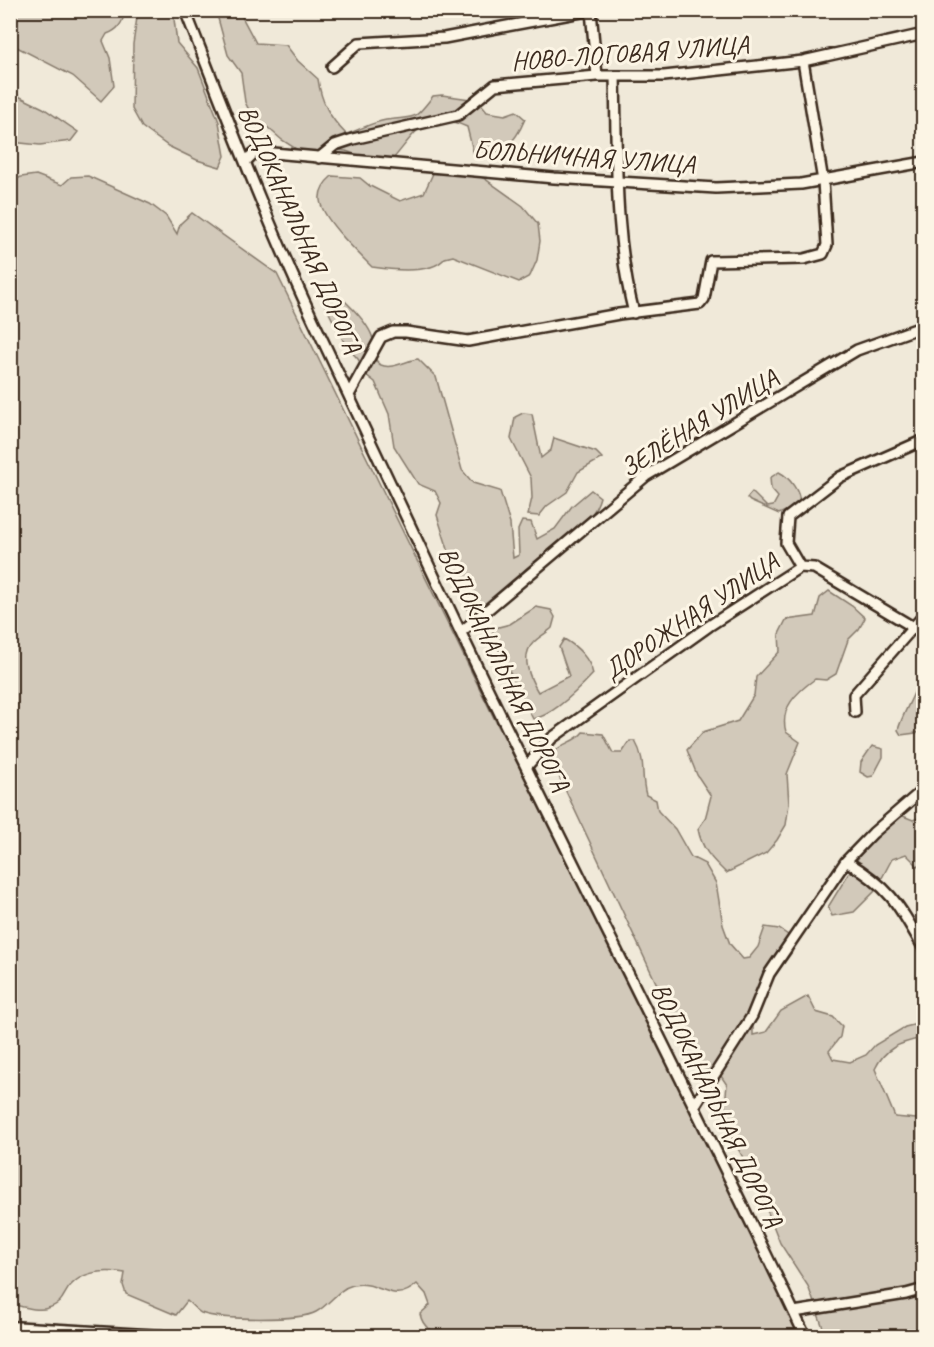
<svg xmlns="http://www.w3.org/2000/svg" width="934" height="1347" viewBox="0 0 934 1347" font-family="Caveat,sans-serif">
<rect width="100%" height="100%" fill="#f0e9d9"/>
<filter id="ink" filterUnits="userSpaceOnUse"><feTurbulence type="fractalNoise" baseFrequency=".0167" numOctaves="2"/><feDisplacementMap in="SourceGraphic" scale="12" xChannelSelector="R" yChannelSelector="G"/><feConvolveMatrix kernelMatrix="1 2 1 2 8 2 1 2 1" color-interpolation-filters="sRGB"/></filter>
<g filter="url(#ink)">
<!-- green -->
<path fill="#d2c9ba" stroke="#867a6c" stroke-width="1.5" d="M10 11H125C123 23 118 30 107 34L103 41 110 58 114 86 101 101 73 76 11 44Z
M138 11H173L177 43 198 68 219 122 225 156 220 167 197 160 168 146 142 127 132 109 133 44Z
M216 11H241V15L256 43 286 45 298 61 318 79C321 102 330 118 346 134 359 130 373 122 386 120 417 116 413 122 433 96L442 95 477 100 487 112 505 115 516 111 525 119C514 145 504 154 474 155L467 127C426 108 417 131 393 159L371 160 346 151 326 149 307 156 282 140 250 112 245 102 241 73 228 55Z
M10 92 43 108 78 132 71 141 40 145 11 142Z
M435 169H464L485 179 523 206 538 224 540 241 537 260 530 276 519 282 453 256 445 258C432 275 392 270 372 267 358 253 322 219 320 200 319 190 325 182 332 176L360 178 370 186 400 201 424 193Z
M36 175 62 185 71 177 88 176 150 204 166 216 177 234 180 224 192 213 277 274 494 718 625 971 799 1336H447C433 1332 423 1329 420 1314L430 1305 426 1294 417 1284C391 1307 380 1279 353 1285 337 1289 330 1305 316 1312 300 1321 220 1320 201 1313 197 1311 191 1304 187 1301L176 1315 126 1294 123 1285 125 1273C106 1270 84 1271 71 1285 62 1294 65 1303 48 1308 38 1312 21 1306 11 1304V182L21 177Z
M326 288C341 294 369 323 373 339 376 349 371 359 381 365 392 370 407 360 418 359L436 377 462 470 473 483 500 491 510 524 513 558 519 555 518 530 522 521 531 522 537 539 555 529 572 506 591 490 600 497C591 530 553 547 528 567 521 573 516 581 509 588 498 597 486 604 475 612L467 609 437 515 441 503 435 491 418 484 394 446 389 414 375 382 366 375 358 359 346 346 323 301Z
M523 413 532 414 541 458 551 450 554 438 596 452 602 458 578 472 567 492 547 506 539 516 528 515 532 498 531 478 511 439 515 417Z
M779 472C789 477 802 493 799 505L779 514 750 501 747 498 752 492 767 507 773 506 778 497 771 489 770 478Z
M829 591 852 606 865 618 859 629 848 640 836 674 826 680 815 679C797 692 779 708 786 732L800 742 787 774 789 804 786 825 777 840 766 853 726 873C712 859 702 850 698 829L705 819 711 796 697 775 687 750 703 732 738 721 754 695 756 677 780 651 779 634 786 620 815 616 820 598Z
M536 607 551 610 555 617 552 628C547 633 538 637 533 643 520 656 530 679 538 692L569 676 559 647 564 639C577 646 590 659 593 674 580 688 552 716 533 719L491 635 495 628 510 624Z
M923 681V732L901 735 898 730C903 713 912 700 918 683Z
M583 732 603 734 613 753H622L630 741H635C647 762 640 774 646 795L656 800 658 811 675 829 691 857 705 864 716 883 723 925 730 944 743 959 749 958 758 947 765 927 779 929 791 937 792 952 763 992 760 1010 753 1019V1035L766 1032 781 1011 808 996 816 1012 833 1017 842 1026 840 1037 829 1051 833 1059 850 1062 866 1055 875 1045 905 1027 921 1023 923 1027 922 1038C899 1043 885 1048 875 1069L895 1117 916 1119 923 1110V1336H826L808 1286 780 1243 754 1177 728 1131 724 1113 727 1085 721 1076 700 1066 693 1040 680 1033 670 1009 669 998 660 991 556 770 554 753C561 742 575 743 583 732Z
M872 746 883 749V757L873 776 868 777 860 772 861 762Z
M903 816 913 820 923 816V871L906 854 892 859 875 891 854 912 832 916 828 907 860 855 891 817Z"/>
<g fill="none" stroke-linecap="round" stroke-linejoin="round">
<defs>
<path id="minor" d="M185 10C229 122 272 235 324 343 369 438 414 534 459 629 572 866 694 1099 805 1336
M591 11 597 76
M332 67 359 43 444 38 592 10
M615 76C617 155 614 236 634 313
M319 158 335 145 353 139 458 115 495 85 597 76H664L803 61 924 34
M245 162 254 153 262 152 554 178 716 188 801 184 924 162
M350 393 381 337 393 332H406L468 341 619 314 700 304 704 299 711 261 804 259 823 254 827 245 823 181 803 61
M800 567 786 543 788 517 840 477 924 440
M461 632 646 476 857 350 924 326
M855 712 854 695 924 615
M527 766 552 738 709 626 800 567 814 568 913 627 924 628
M846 861C891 888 899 905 924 949
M695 1105 752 1016 769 974 846 861 873 833 924 789
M794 1312 906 1294 924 1289"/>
<path id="major" d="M10 1327 162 1336"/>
</defs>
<!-- minor casing -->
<use href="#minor" stroke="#3b2a1e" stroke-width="14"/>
<!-- major casing -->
<use href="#major" stroke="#3b2a1e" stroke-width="15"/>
<!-- minor -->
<use href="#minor" stroke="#fcf5e5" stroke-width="9"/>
<!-- major -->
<use href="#major" stroke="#fcf5e5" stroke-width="10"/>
</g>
</g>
<g text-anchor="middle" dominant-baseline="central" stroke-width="6" stroke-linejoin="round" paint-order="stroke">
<!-- street labels -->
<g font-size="26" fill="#3b2a1e" stroke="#fcf5e5">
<text transform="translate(630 53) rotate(-4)">НОВО-ЛОГОВАЯ УЛИЦА</text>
<text transform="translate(584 157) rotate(4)">БОЛЬНИЧНАЯ УЛИЦА</text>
<text transform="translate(300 229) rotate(66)">ВОДОКАНАЛЬНАЯ ДОРОГА</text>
<text transform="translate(699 423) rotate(-32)">ЗЕЛЁНАЯ УЛИЦА</text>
<text transform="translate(691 616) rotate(-34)">ДОРОЖНАЯ УЛИЦА</text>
<text transform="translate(504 669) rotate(64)">ВОДОКАНАЛЬНАЯ ДОРОГА</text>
<text transform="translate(717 1105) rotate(64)">ВОДОКАНАЛЬНАЯ ДОРОГА</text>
</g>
</g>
<!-- margin -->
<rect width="934" height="1347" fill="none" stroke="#fcf5e5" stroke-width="36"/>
<rect x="18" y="18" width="898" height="1311" fill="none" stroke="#3b2a1e" stroke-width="2" filter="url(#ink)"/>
</svg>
